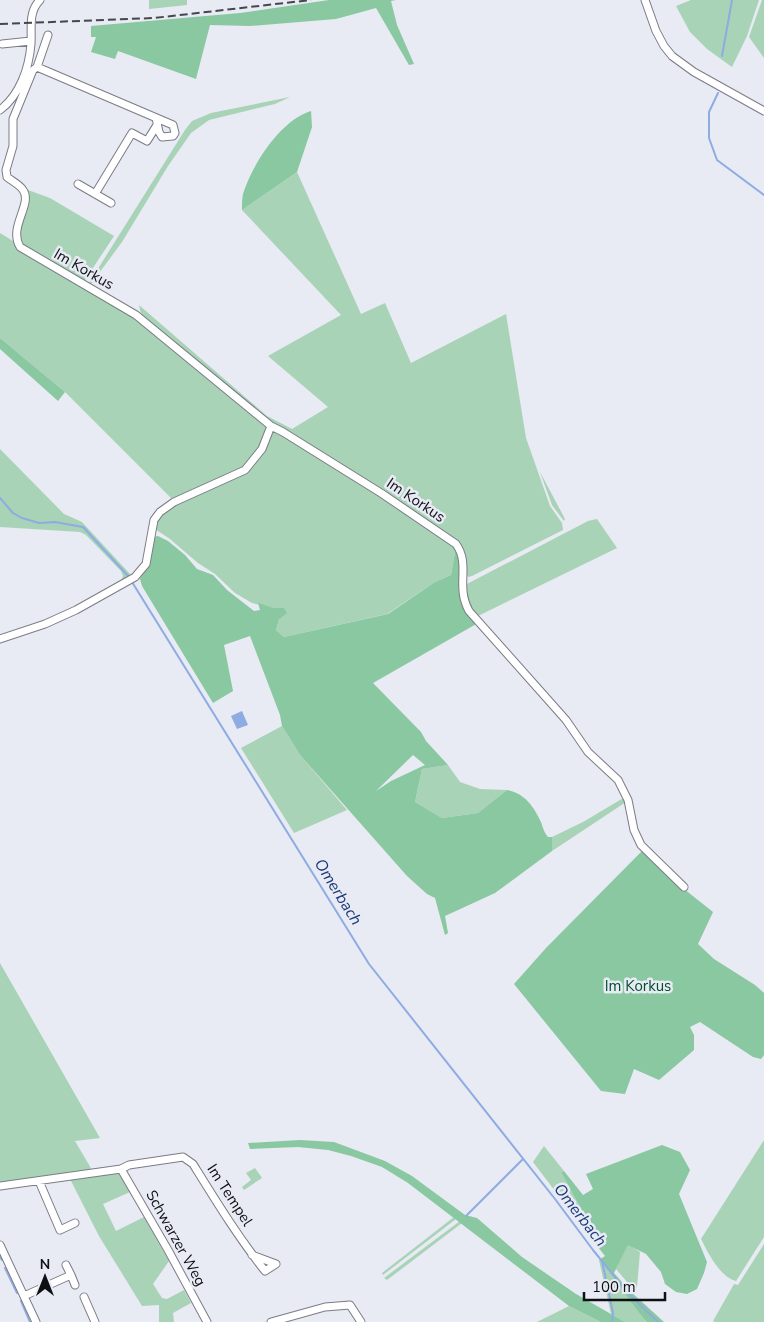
<svg xmlns="http://www.w3.org/2000/svg" width="764" height="1322" viewBox="0 0 764 1322" font-family="'Nunito Sans',sans-serif">
<rect width="100%" height="100%" fill="#e8eaf4"/>
<!-- green -->
<path fill="#a8d3b6" d="M149 0H187V5L149 9Z
M691 0H759L747 36 732 67 707 49 690 32 676 6Z
M762 0H764V58L749 37Z
M290 97 275 104 209 120 191 133 168 166 122 242 91 284V287L89 286V283L185 130 192 121 211 113Z
M297 172 361 314 385 303 411 363 506 314 526 438 550 506 562 523 563 530 472 576 468 577 466 573C467 560 467 553 458 542L272 424 141 314 139 305 267 416 292 429 328 407 268 356 341 315 242 210Z
M28 190 50 198 114 236 85 280 79 281 25 247C11 232 22 209 26 191Z
M0 233 137 318 263 422 266 427 261 448 245 466 173 500 65 392 0 338Z
M277 431 446 539 455 552 451 575 435 582 387 614 284 637 276 630 279 619 274 608 252 603 235 593 215 574 198 563 170 539 155 529 156 520 161 513 175 504 247 470 271 434Z
M0 449 64 514 82 522 130 574V577L121 581 123 576 121 571 86 535 80 532 0 527Z
M540 472 565 519 564 521 552 505Z
M597 519 617 548 476 617 467 603 465 585 588 521Z
M282 726 300 755 347 810 294 833 241 748Z
M448 765 460 782 480 789 507 790 478 813 442 818 415 802 422 769Z
M625 797 626 802 552 851V837L583 822Z
M0 963 100 1138 75 1141 92 1170 0 1182Z
M764 1140V1237L736 1281C720 1277 708 1253 701 1239Z
M544 1146 564 1171 561 1172 581 1209 574 1216 533 1162Z
M255 1168 262 1178 244 1190 242 1187 251 1180 246 1173Z
M118 1173 122 1176 130 1192 103 1204 116 1231 144 1217 169 1261 153 1284 162 1298 167 1299 184 1290 191 1303 173 1313 174 1322H159V1305L142 1306 99 1236 70 1179Z
M454 1217 456 1219 383 1275 382 1273Z
M460 1221 462 1223 387 1280 384 1278Z
M628 1244 640 1252 637 1287 635 1289H633L616 1269Z
M764 1244V1322H715L713 1321 734 1284 738 1285Z
M599 1260C617 1279 629 1303 647 1322H625L611 1314Z
M569 1306 601 1322H537Z"/>
<!-- forest -->
<path fill="#89c8a0" fill-rule="evenodd" d="M329 0H396L391 1 397 25 414 64 409 65 376 8 336 19 250 26 210 25 196 79 118 51 115 59 91 52 96 37H91V26L240 13Z
M311 111 312 127 297 172 242 210C242 204 242 196 244 191 254 162 281 120 311 111Z
M0 338 65 392 58 401 0 349Z
M158 536 168 541 185 555 197 569 213 575 227 590 254 611 260 610 258 603 274 608H284L287 613 279 619 276 630 284 637 388 614 435 582 451 575 455 552 446 539 459 552 460 594 478 623 373 683 421 732 426 741 448 765 422 769 415 802 442 818 478 813 507 790C525 793 534 807 541 822 543 828 544 832 548 837H552V851L495 893 445 916 448 933 445 935 435 898 427 894 407 876 300 755 282 726 280 715 250 636 224 645 233 691 213 703 142 586 140 579 148 565 153 537ZM413 755 425 765 391 781 376 791Z
M642 851H645L684 889 713 912 698 944 714 959 755 985 764 993V1055L761 1059 753 1057 700 1022 690 1027 694 1035V1050L659 1080 634 1069 625 1094 601 1091 514 984 546 948Z
M300 1140 334 1142 385 1161 412 1176 465 1215 477 1218 522 1257 576 1294 625 1322H601L569 1306 408 1183 382 1167 351 1156 328 1150 298 1147 250 1149 248 1143Z
M662 1145 680 1152 690 1170 679 1194 707 1262 704 1273 697 1289 687 1294 676 1292 665 1284 661 1272 646 1254 628 1245 614 1273 630 1291 664 1322H647C629 1303 617 1279 599 1260L605 1256 574 1216 581 1209 561 1172 564 1171 583 1195 593 1189 586 1174Z"/>
<!-- water -->
<path fill="#8eace2" d="M242 711 248 725 237 729 231 716Z"/>
<g fill="none" stroke-linecap="round" stroke-linejoin="round">
<!-- stream -->
<path stroke="#8eace2" stroke-width="2" d="M722 56 732 0
M718 93 709 112V138L717 160 764 195
M0 498 13 513 22 518 39 523 55 522 83 527 130 578
M132 582 369 964 555 1199 593 1250 627 1292 658 1322
M466 1216 523 1159
M0 1257 2 1260
M602 1261 613 1313 612 1322
M5 1268 17 1293
M21 1301 30 1322"/>
<defs>
<path id="minor" d="M645 0 656 31 664 46 672 56 694 72 764 111
M48 35 37 67 33 70 13 119V146L6 170 7 177C12 181 20 185 23 190 33 204 8 227 20 247L136 315 271 426 283 432 381 493 456 544C471 565 455 586 469 611L566 720 588 752 618 780 628 800 634 830 641 845 684 887
M2 44 31 41
M37 67 173 125 175 133 173 136 162 137 159 132 156 118
M0 110C20 95 29 68 31 44 32 28 28 12 40 0
M78 184 111 203
M95 194 132 133 147 141 157 125
M0 639 45 624 76 610 135 577 146 564 154 520 160 512 174 502 245 470 262 449 271 426
M121 1169 168 1250 207 1322
M39 1181 60 1230 75 1223
M0 1186 121 1169 129 1165 183 1157 193 1164C216 1201 238 1237 265 1271L276 1264 252 1255
M0 1245 36 1322
M66 1265 71 1275
M24 1296 71 1275 75 1285
M84 1297 95 1322
M271 1322 325 1307 350 1305 361 1322"/>
</defs>
<!-- minor casing -->
<use href="#minor" stroke="#7b7c85" stroke-width="9"/>
<!-- minor -->
<use href="#minor" stroke="#fff" stroke-width="7"/>
<!-- rail -->
<path stroke="#46474c" stroke-width="2" stroke-dasharray="8 4" stroke-linecap="butt" d="M0 24 154 18 311 0"/>
</g>
<g text-anchor="middle" dominant-baseline="central" stroke-width="5" stroke-linejoin="round" paint-order="stroke">
<!-- street labels -->
<g font-size="15" fill="#0f1013" stroke="#e8eaf4">
<text transform="translate(84 269) rotate(30)">Im Korkus</text>
<text transform="translate(416 500) rotate(34)">Im Korkus</text>
<text transform="translate(230 1195) rotate(57)">Im Tempel</text>
<text transform="translate(176 1238) rotate(61)">Schwarzer Weg</text>
</g>
<!-- park labels -->
<g font-size="15" fill="#00512d" stroke="#e8eaf4">
<text x="638" y="986">Im Korkus</text>
</g>
<!-- water labels -->
<g font-size="16" font-style="italic" fill="#1a3979" stroke="#e8eaf4">
<text transform="translate(338 892) rotate(58)">Omerbach</text>
<text transform="translate(580 1215) rotate(52)">Omerbach</text>
</g>
</g>
<!-- north arrow -->
<g transform="translate(45 1277)" stroke="#e8eaf4" stroke-width="4" paint-order="stroke">
<path d="M0-4L9 19L0 12L-9 19Z" fill="#0f1013"/>
<text y="-8" font-size="14" font-weight="bold" text-anchor="middle" fill="#0f1013">N</text>
</g>
<!-- scale -->
<path d="M584 1292v8h81v-8" fill="none" stroke="#0f1013" stroke-width="2.5"/>
<text x="592" y="1292" font-size="15" fill="#0f1013" stroke="#e8eaf4" stroke-width="4" paint-order="stroke">100 m</text>
</svg>
